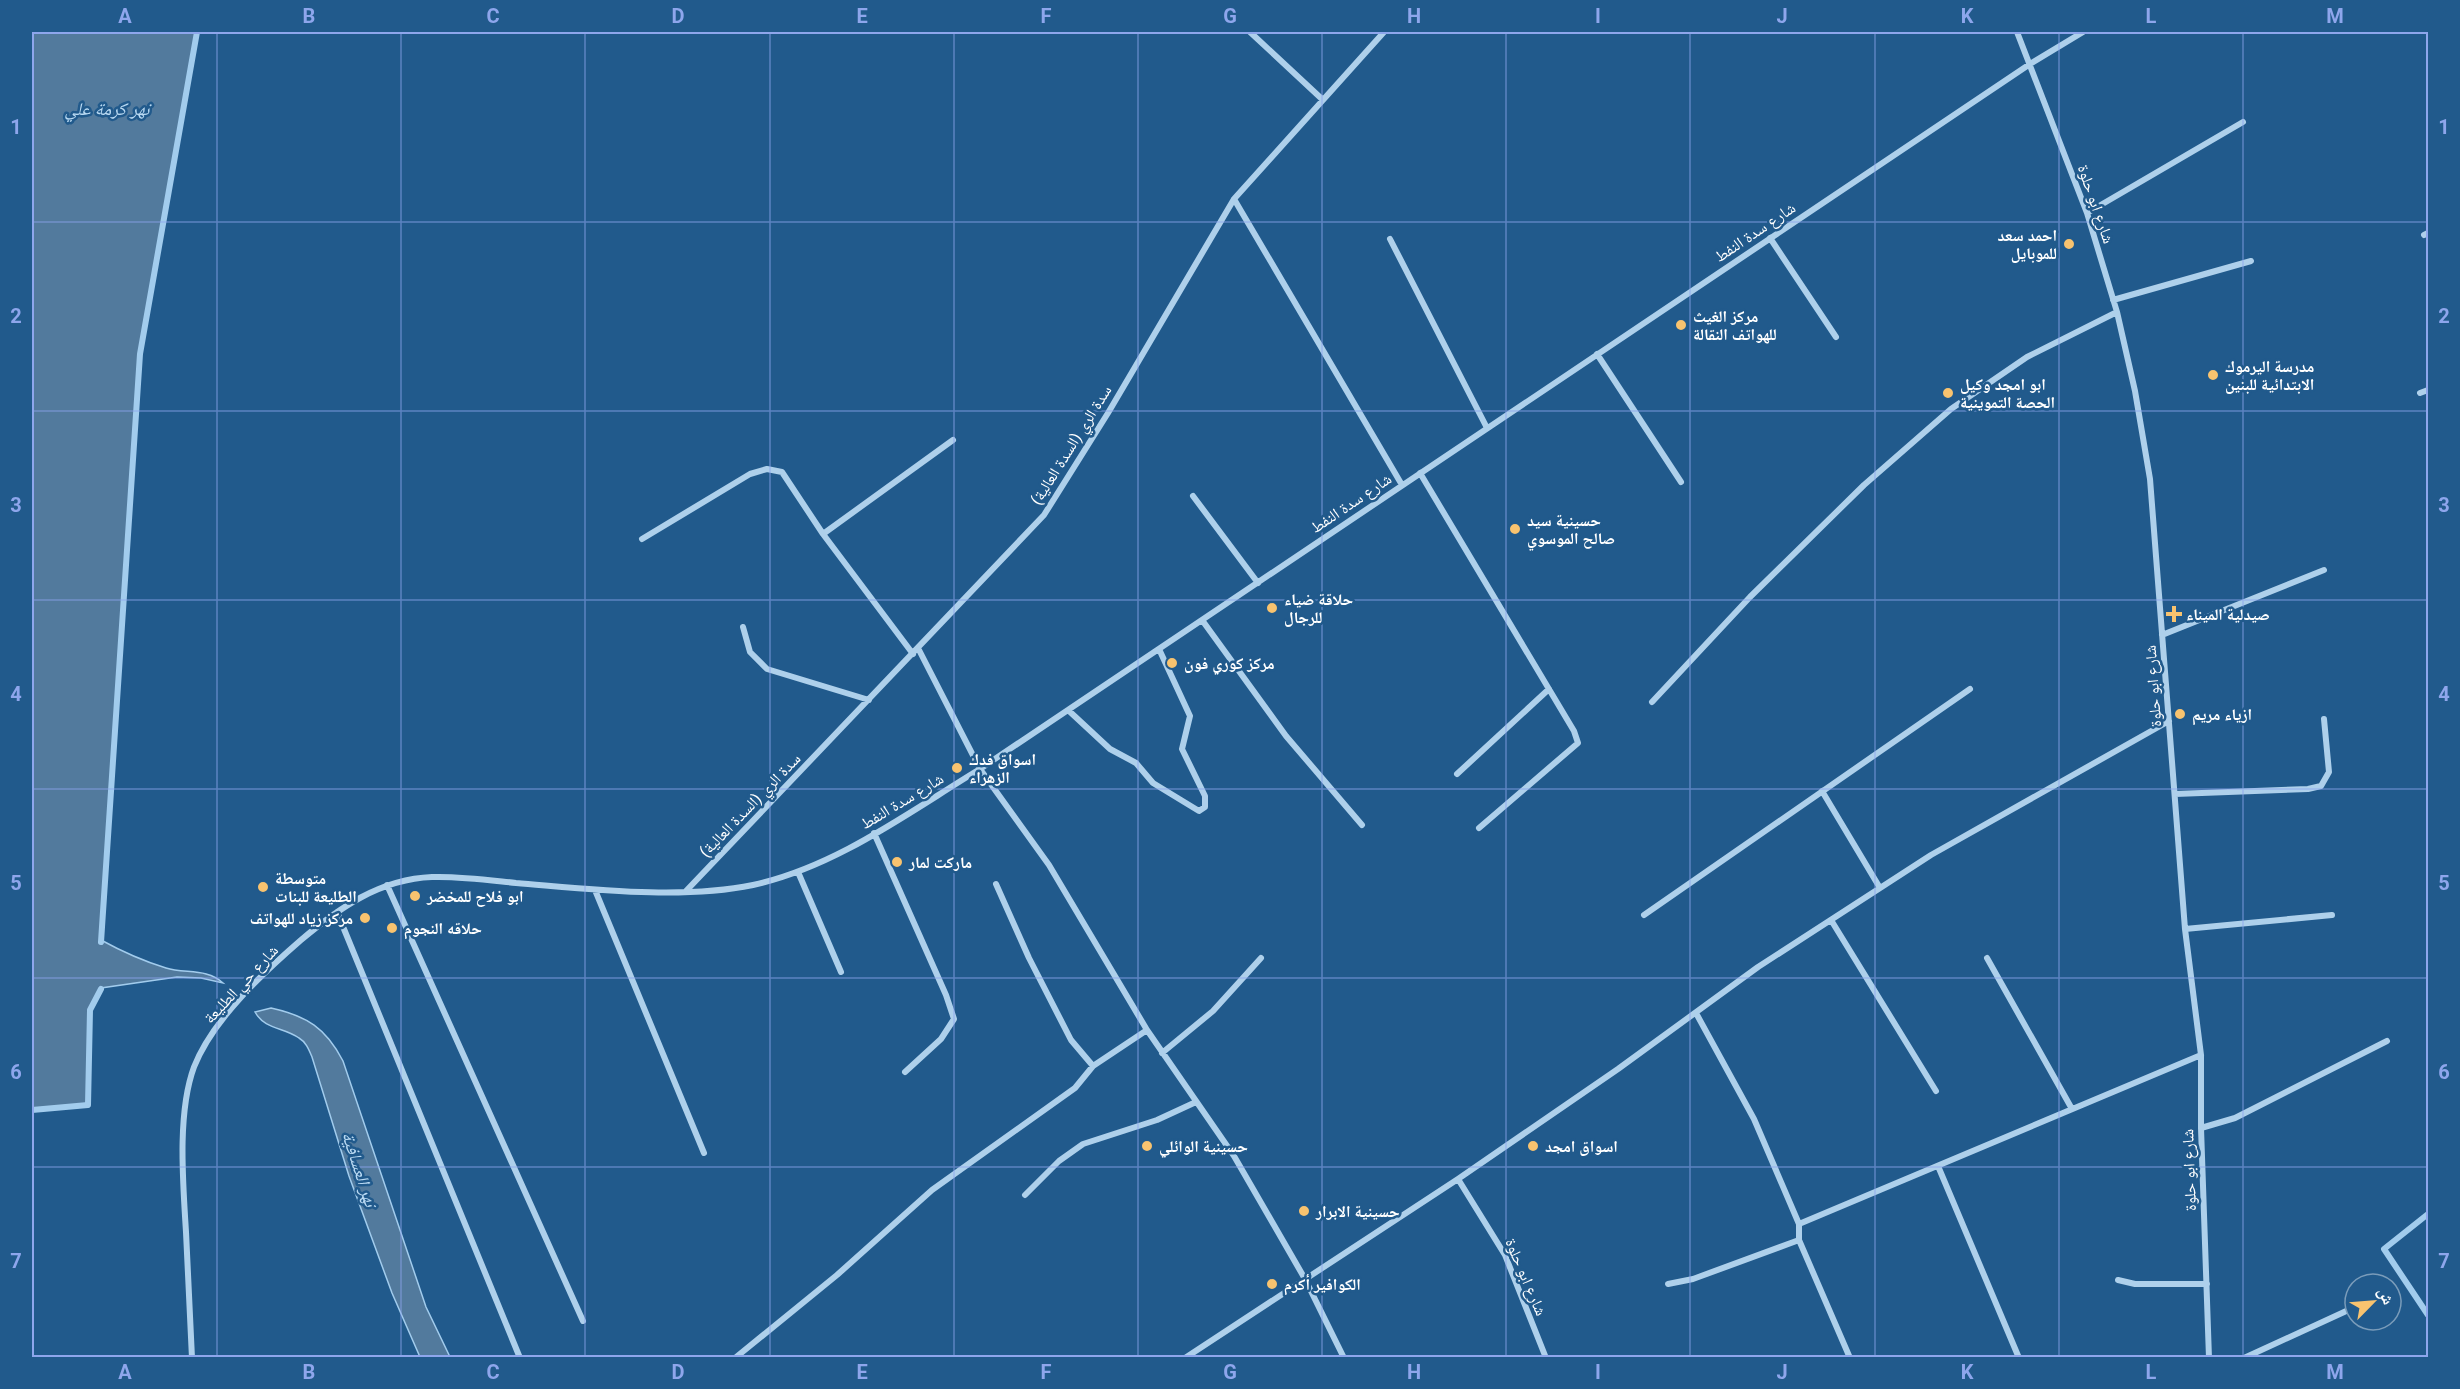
<svg xmlns="http://www.w3.org/2000/svg" width="2460" height="1389" viewBox="0 0 2460 1389" font-family="Roboto,'Noto Naskh Arabic',sans-serif">
<rect width="100%" height="100%" fill="#215a8c"/>
<!-- water -->
<path fill="#527a9d" stroke="#a2cced" stroke-width="1.5" d="M32 32H197L140 355 101 940C121 951 143 961 166 968 185 974 207 968 223 983L201 978 177 977 101 988 90 1010 88 1105 32 1110Z
M271 1008C307 1016 326 1028 343 1061L426 1307 450 1357H420L392 1293 349 1176 312 1057C309 1050 306 1042 299 1038 284 1027 265 1030 255 1012Z"/>
<g fill="none" stroke-linecap="round" stroke-linejoin="round">
<!-- stream -->
<path stroke="#a2cced" stroke-width="6" d="M101 942 140 354 197 32
M32 1110 88 1105 90 1010 101 989
M2428 1214 2384 1249 2428 1315"/>
<!-- street -->
<path stroke="#aed0eb" stroke-width="6" d="M1250 32 1323 100
M2017 32 2087 213 2117 312 2135 391 2150 479 2185 929 2201 1055V1128L2209 1358
M1234 199 1402 485
M2087 213 2243 122
M2424 235 2428 233
M1770 238 1836 337
M1390 239 1487 428
M2113 300 2251 261
M1597 354 1681 482
M2420 393 2428 390
M1420 473 1574 731 1578 743 1479 828
M1193 496 1258 583
M823 534 953 440
M642 539 750 474 767 469 782 472 823 534 913 654
M1202 620 1286 736 1362 825
M743 627 750 652 767 669 869 700
M2162 635 2324 570
M918 648 980 769 1049 865 1147 1030 1234 1156 1305 1279 1344 1358
M1652 702 1750 597 1864 485 1951 409 2027 357 2117 312
M1068 710 1110 749 1136 763 1153 783 1199 811 1205 807V796L1182 749 1190 716 1159 649
M1457 774 1549 689
M1822 791 1880 888
M2175 794 2308 789 2321 786 2329 772 2324 719
M874 833 946 995 954 1019 941 1039 905 1072
M798 872 841 972
M996 884 1029 958 1071 1040 1093 1066
M387 885 583 1321
M595 890 704 1153
M686 891 1044 515 1108 413 1234 199 1384 32
M337 912 520 1358
M1644 915 1970 689
M1831 920 1936 1091
M2185 929 2332 915
M1987 958 2072 1109
M1696 1013 1754 1119 1799 1224V1240L1850 1358
M1162 1053 1213 1011 1261 958
M2201 1128 2235 1118 2387 1041
M1938 1166 2019 1358
M1458 1179 1505 1255 1546 1358
M1025 1195 1059 1161 1083 1144 1157 1120 1196 1102
M1799 1224 2201 1055
M2118 1280 2135 1284H2207
M1668 1284 1693 1279 1799 1240
M192 1358C190 1316 188 1274 186 1232 183 1183 177 1113 194 1067 213 1019 263 973 301 940 339 908 380 879 432 877 460 876 488 880 516 883 590 889 680 900 753 885 836 867 909 812 980 769L2030 64 2083 32
M735 1358 837 1275 932 1190 1075 1088 1093 1066 1147 1030
M1185 1358 1458 1179 1618 1069 1758 967 1931 855 2169 721
M2244 1358 2355 1307"/>
</g>
<!-- grid -->
<path fill="none" stroke="#8ea6ec" stroke-width="1.5" stroke-opacity="0.55" d="M217 32V1358M401 32V1358M585 32V1358M770 32V1358M954 32V1358M1138 32V1358M1322 32V1358M1506 32V1358M1690 32V1358M1875 32V1358M2059 32V1358M2243 32V1358M32 222H2428M32 411H2428M32 600H2428M32 789H2428M32 978H2428M32 1167H2428"/>
<!-- markers -->
<g fill="#f8c36f" stroke="#215a8c" stroke-width="2">
<circle cx="2069" cy="244" r="6"/>
<circle cx="1681" cy="325" r="6"/>
<circle cx="2213" cy="375" r="6"/>
<circle cx="1948" cy="393" r="6"/>
<circle cx="1515" cy="529" r="6"/>
<circle cx="1272" cy="608" r="6"/>
<path d="M2171 605h6v6h6v6h-6v6h-6v-6h-6v-6h6z"/>
<circle cx="1172" cy="663" r="6"/>
<circle cx="2180" cy="714" r="6"/>
<circle cx="957" cy="768" r="6"/>
<circle cx="897" cy="862" r="6"/>
<circle cx="263" cy="887" r="6"/>
<circle cx="415" cy="896" r="6"/>
<circle cx="365" cy="918" r="6"/>
<circle cx="392" cy="928" r="6"/>
<circle cx="1147" cy="1146" r="6"/>
<circle cx="1533" cy="1146" r="6"/>
<circle cx="1304" cy="1211" r="6"/>
<circle cx="1272" cy="1284" r="6"/>
</g>
<g text-anchor="middle" dominant-baseline="central" stroke-width="5" stroke-linejoin="round" paint-order="stroke">
<!-- street labels -->
<g font-size="16" fill="#fff" stroke="#215a8c">
<text transform="translate(2096 204) rotate(71)">شارع ابو حلوة</text>
<text transform="translate(1755 232) rotate(-34)">شارع سدة النفط</text>
<text transform="translate(1071 445) rotate(-58)">سدة الري (السدة العالية)</text>
<text transform="translate(1351 503) rotate(-34)">شارع سدة النفط</text>
<text transform="translate(2153 686) rotate(-94)">شارع ابو حلوة</text>
<text transform="translate(902 801) rotate(-31)">شارع سدة النفط</text>
<text transform="translate(750 805) rotate(-46)">سدة الري (السدة العالية)</text>
<text transform="translate(241 984) rotate(-47)">شارع حي الطليعة</text>
<text transform="translate(2189 1170) rotate(-92)">شارع ابو حلوة</text>
<text transform="translate(1526 1277) rotate(67)">شارع ابو حلوة</text>
</g>
<!-- poi labels -->
<g font-size="16" font-weight="bold" fill="#fff" stroke="#215a8c" text-anchor="start">
<text x="2057" y="235" text-anchor="end">احمد سعد<tspan x="2057" dy="18">للموبايل</tspan></text>
<text x="1693" y="316">مركز الغيث<tspan x="1693" dy="18">للهواتف النقالة</tspan></text>
<text x="2225" y="366">مدرسة اليرموك<tspan x="2225" dy="18">الابتدائية للبنين</tspan></text>
<text x="1960" y="384">ابو امجد وكيل<tspan x="1960" dy="18">الحصة التموينية</tspan></text>
<text x="1527" y="520">حسينية سيد<tspan x="1527" dy="18">صالح الموسوي</tspan></text>
<text x="1284" y="599">حلاقة ضياء<tspan x="1284" dy="18">للرجال</tspan></text>
<text x="2186" y="614">صيدلية الميناء</text>
<text x="1184" y="663">مركز كوري فون</text>
<text x="2192" y="714">ازياء مريم</text>
<text x="969" y="759">اسواق فدك<tspan x="969" dy="18">الزهراء</tspan></text>
<text x="909" y="862">ماركت لمار</text>
<text x="275" y="878">متوسطة<tspan x="275" dy="18">الطليعة للبنات</tspan></text>
<text x="427" y="896">ابو فلاح للمخضر</text>
<text x="353" y="918" text-anchor="end">مركز زياد للهواتف</text>
<text x="404" y="928">حلاقه النجوم</text>
<text x="1159" y="1146">حسينية الوائلي</text>
<text x="1545" y="1146">اسواق امجد</text>
<text x="1316" y="1211">حسينية الابرار</text>
<text x="1284" y="1284">الكوافير أكرم</text>
</g>
<!-- water labels -->
<g font-size="18" font-style="italic" fill="#badaf3" stroke="#215a8c">
<text x="107" y="108">نهر كرمة علي</text>
<text transform="translate(360 1169) rotate(72)">نهر العسافية</text>
</g>
</g>
<!-- border -->
<rect width="2460" height="1389" fill="none" stroke="#215a8c" stroke-width="66"/>
<!-- north arrow -->
<g transform="translate(2373 1302) rotate(65)"><circle r="28" fill="#215a8c" stroke="#7a9cba" stroke-width="1.5"/>
<path d="M0-4.5L10 22L0 15L-10 22Z" fill="#f8c36f"/>
<text y="-9" font-size="16" font-weight="bold" text-anchor="middle" fill="#ffffff">ش</text>
</g>
<rect x="33" y="33" width="2394" height="1323" fill="none" stroke="#8ea6ec" stroke-width="2"/>
<g font-size="20" text-anchor="middle" font-weight="bold" fill="#8ea6ec">
<text x="125" y="23">A</text>
<text x="309" y="23">B</text>
<text x="493" y="23">C</text>
<text x="678" y="23">D</text>
<text x="862" y="23">E</text>
<text x="1046" y="23">F</text>
<text x="1230" y="23">G</text>
<text x="1414" y="23">H</text>
<text x="1598" y="23">I</text>
<text x="1782" y="23">J</text>
<text x="1967" y="23">K</text>
<text x="2151" y="23">L</text>
<text x="2335" y="23">M</text>
<text x="16" y="134">1</text>
<text x="2444" y="134">1</text>
<text x="16" y="323">2</text>
<text x="2444" y="323">2</text>
<text x="16" y="512">3</text>
<text x="2444" y="512">3</text>
<text x="16" y="701">4</text>
<text x="2444" y="701">4</text>
<text x="16" y="890">5</text>
<text x="2444" y="890">5</text>
<text x="16" y="1079">6</text>
<text x="2444" y="1079">6</text>
<text x="16" y="1268">7</text>
<text x="2444" y="1268">7</text>
<text x="125" y="1379">A</text>
<text x="309" y="1379">B</text>
<text x="493" y="1379">C</text>
<text x="678" y="1379">D</text>
<text x="862" y="1379">E</text>
<text x="1046" y="1379">F</text>
<text x="1230" y="1379">G</text>
<text x="1414" y="1379">H</text>
<text x="1598" y="1379">I</text>
<text x="1782" y="1379">J</text>
<text x="1967" y="1379">K</text>
<text x="2151" y="1379">L</text>
<text x="2335" y="1379">M</text>
</g>
</svg>
